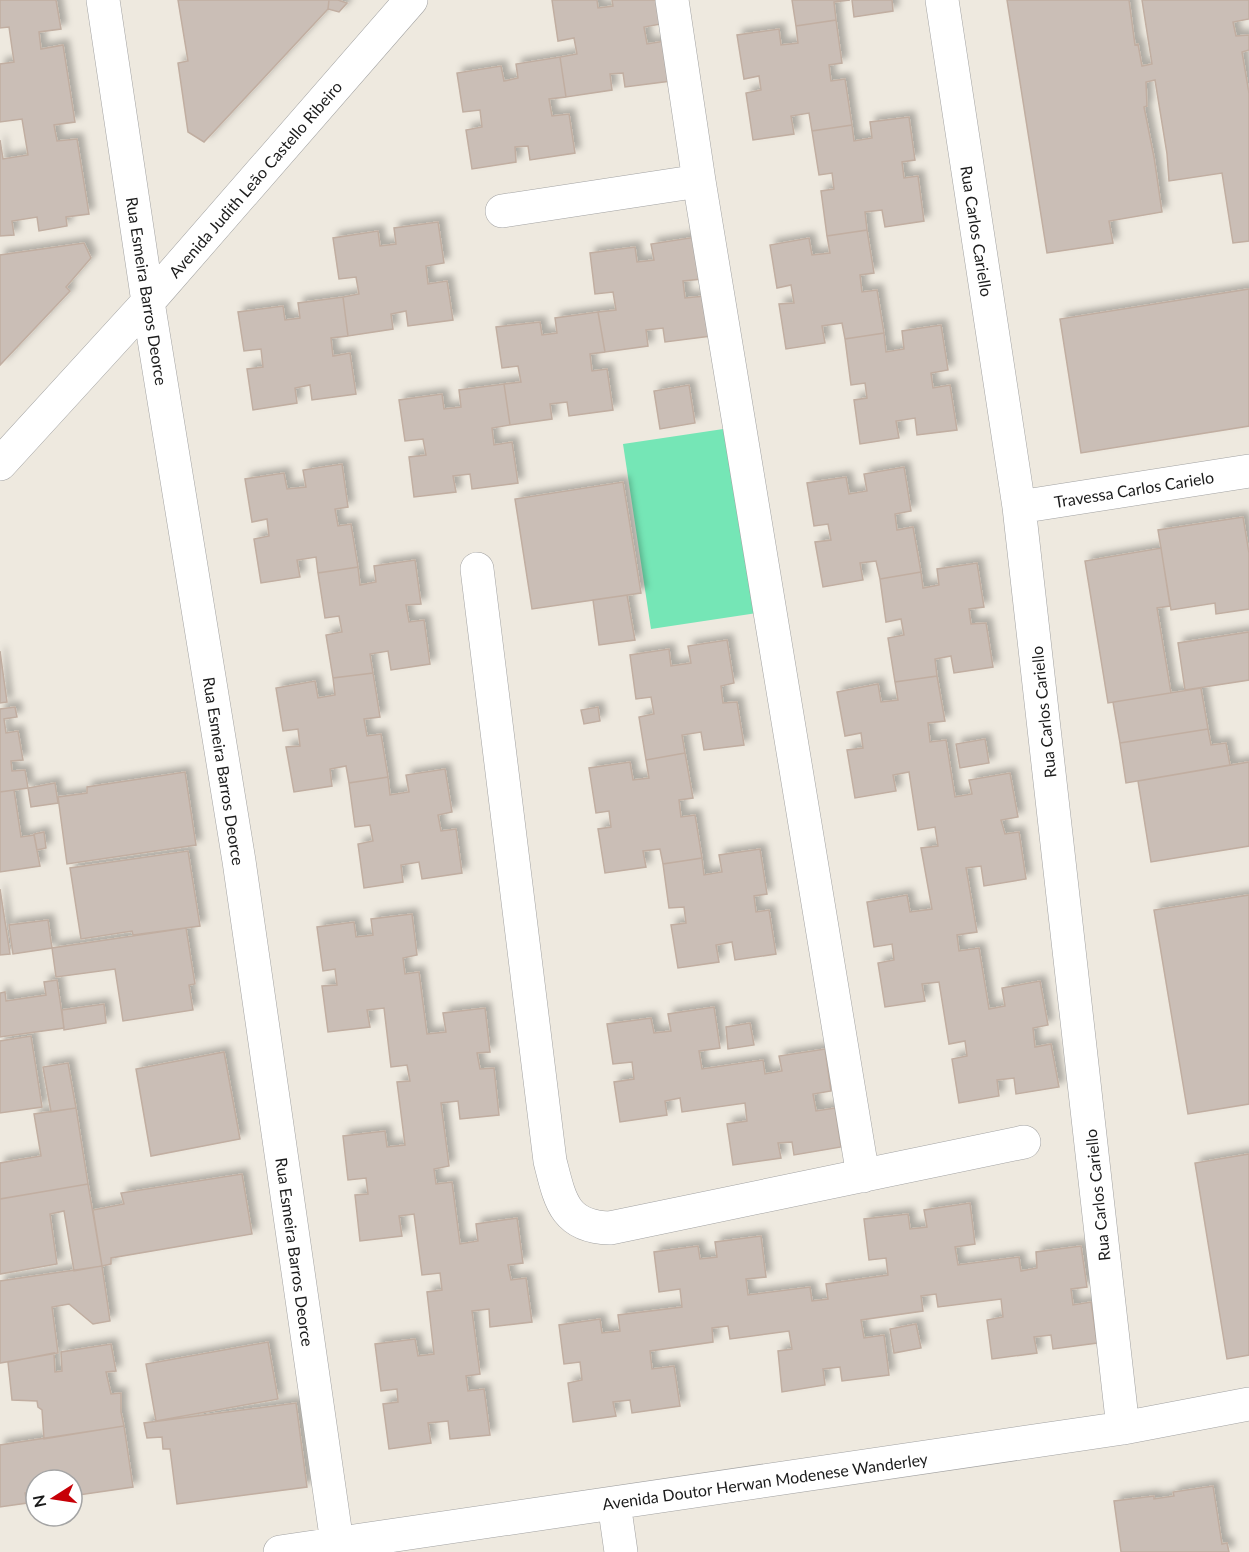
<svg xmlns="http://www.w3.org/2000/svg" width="1249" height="1552" viewBox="0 0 1249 1552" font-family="Lato,sans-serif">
<defs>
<filter id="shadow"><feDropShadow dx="5.5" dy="-5.5" stdDeviation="3" flood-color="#0004"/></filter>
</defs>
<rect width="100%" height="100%" fill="#eee9df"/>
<!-- pitch -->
<path fill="#75e6b6" d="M730 428 757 613 651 629 623 444Z"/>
<!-- building -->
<path fill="#cabeb6" stroke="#c1aea1" stroke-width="1.5" filter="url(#shadow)" d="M0 0H56L61 29 39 32 41 49 63 45 75 122 54 125 57 141 77 139 89 214 66 217 67 226 39 231 37 217 12 221 14 235 0 236V140L3 159 28 155 22 119 0 122V64L14 62 9 27 0 28Z
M178 0H329L328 9 204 142 188 132 178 63 188 61Z
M329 0H338L347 3 339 12 328 9Z
M552 0H597L598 8 613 6 612 0H658L661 24 644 27 647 44 665 41 671 81 625 87 623 73 610 74 612 90 566 97 560 57 577 54 574 38 558 41Z
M792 0H850L834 2 836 20 796 26Z
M852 0H892L893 11 854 17Z
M1007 0H1129L1135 45 1138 44 1142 66 1152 64 1142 0H1249V19L1233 22 1236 36 1249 35V50L1242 52 1249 93V241L1233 243 1222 173 1169 181 1167 154 1155 80 1146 82 1147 106 1144 107 1154 157 1162 212 1109 221 1113 243 1047 253Z
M836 20 842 63 829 65 831 81 845 79 852 125 812 131 809 113 791 116 794 134 753 140 746 93 761 90 759 76 744 79 737 35 779 29 781 45 798 43 796 26Z
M560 57 566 97 549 99 552 116 569 114 575 153 530 160 528 146 515 147 516 162 472 169 466 130 482 127 480 110 463 112 457 73 501 66 504 81 518 78 516 64Z
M909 117 915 160 902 162 904 178 918 176 924 221 885 227 882 210 865 212 867 230 827 236 821 191 834 189 832 173 819 175 812 131 852 125 854 141 872 138 870 122Z
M438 222 444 263 426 266 428 284 447 281 453 320 408 326 406 311 391 314 393 329 348 336 343 297 359 294 356 277 339 279 333 238 378 231 380 246 396 244 394 228Z
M867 230 874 273 860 275 862 292 877 290 884 333 845 339 842 323 822 326 825 343 786 349 779 304 794 303 791 285 777 288 770 245 809 238 812 255 830 253 827 236Z
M696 237 702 279 683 281 685 298 705 296 711 336 665 342 663 328 646 330 648 346 605 352 598 312 616 310 613 292 595 294 590 253 635 247 637 262 654 260 651 244Z
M84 243 91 258 66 287 70 291 0 365V255Z
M1249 289V426L1081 453 1060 319Z
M343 297 348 336 331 338 333 356 350 353 356 394 312 400 310 385 295 388 297 403 253 410 247 369 263 367 261 349 244 351 238 312 283 306 285 320 300 318 298 303Z
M598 312 605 352 590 354 592 371 607 369 613 410 569 416 567 402 550 404 552 419 510 425 504 384 521 382 518 366 502 368 496 327 540 322 542 335 557 333 555 318Z
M941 325 948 370 931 373 933 388 950 385 957 430 917 435 915 418 896 421 899 438 860 444 854 400 867 398 865 383 851 385 845 339 884 333 886 352 904 349 902 331Z
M504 384 510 425 492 428 494 445 512 442 518 483 472 489 470 474 453 476 456 492 414 497 409 457 426 455 423 439 405 441 399 400 442 394 444 409 461 407 459 390Z
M689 385 695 423 660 429 654 391Z
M342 464 348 507 335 509 338 526 351 524 358 567 318 573 316 557 297 560 300 577 261 583 254 539 269 536 267 519 252 522 245 479 284 473 287 489 306 487 303 470Z
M904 467 911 511 895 514 897 530 913 527 921 572 880 579 876 561 860 563 863 580 823 587 815 542 831 540 828 524 814 526 807 483 846 477 849 494 867 491 864 474Z
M623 482 641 593 532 609 515 499Z
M1243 517 1249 553V609L1216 614 1215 603 1171 610 1158 530Z
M1161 548 1170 606 1157 608 1171 693 1108 703 1085 561Z
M415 560 421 604 406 605 409 622 424 620 430 664 391 670 388 651 370 654 373 673 333 678 326 635 342 632 339 616 325 618 318 573 358 567 360 585 376 582 374 566Z
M977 563 984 607 969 609 971 624 986 623 993 667 954 673 951 656 935 659 937 676 895 682 888 638 904 635 901 619 886 622 880 579 921 572 923 588 939 585 937 569Z
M627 595 635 640 599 645 593 600Z
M1249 632V680L1185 690 1178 643Z
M727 640 734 683 721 686 723 703 737 702 744 745 704 750 701 732 682 735 685 753 646 760 639 717 654 714 651 697 636 699 630 655 669 649 671 666 691 663 688 646Z
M0 651 7 702 0 703Z
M373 673 380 717 364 719 367 736 381 734 388 777 349 783 346 766 330 769 332 786 294 792 286 747 300 746 298 729 283 731 276 688 315 681 318 698 335 695 333 678Z
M937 676 945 721 928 723 930 742 946 740 955 797 972 794 969 780 1010 773 1018 817 1001 820 1005 834 1019 832 1026 879 984 886 981 866 966 868 977 932 957 935 959 951 979 948 989 1009 1005 1006 1002 988 1040 981 1048 1025 1033 1028 1035 1047 1051 1044 1059 1087 1016 1094 1014 1078 997 1080 999 1096 959 1103 952 1059 967 1056 965 1041 949 1044 939 982 922 984 925 1001 885 1007 878 963 894 960 892 944 874 947 867 902 907 895 910 912 932 909 921 848 938 846 935 827 918 830 909 772 893 775 896 791 855 798 847 750 863 748 861 733 845 736 837 692 878 684 881 702 898 700 895 682Z
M1201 688 1208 729 1120 743 1113 702Z
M15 707 17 717 4 719 6 733 18 731 23 760 11 761 12 771 25 770 28 788 0 792V709Z
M598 707 600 721 584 724 581 710Z
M1208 729 1211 745 1226 743 1230 765 1126 783 1120 743Z
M985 739 989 763 960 768 956 744Z
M685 753 693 798 679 800 681 817 695 815 702 858 663 864 660 849 643 851 646 867 605 873 598 829 611 827 609 811 596 813 589 768 630 762 633 780 649 778 646 760Z
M1249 762V846L1151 862 1138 781Z
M445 769 452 812 438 815 441 831 456 829 462 873 422 879 419 862 401 865 403 882 364 888 358 844 373 841 370 825 355 827 349 783 388 777 390 795 409 792 406 775Z
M185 772 196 845 67 864 58 797 87 793V787Z
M55 783 58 803 31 807 28 788Z
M14 790 21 837 34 835 40 866 0 872V792Z
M44 832 46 848 37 850 34 834Z
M760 849 767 894 754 896 756 912 769 910 776 954 735 960 732 942 716 945 719 962 678 968 671 925 686 923 684 907 669 908 663 864 702 858 704 875 722 872 719 855Z
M188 851 200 926 133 935 132 931 81 939 70 868Z
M0 889 10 954 0 955Z
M1249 895V1104L1188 1114 1154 910Z
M412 914 417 955 403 958 405 974 419 972 427 1034 446 1032 443 1013 485 1008 490 1052 477 1053 480 1069 494 1068 499 1115 460 1119 458 1101 441 1103 449 1166 434 1169 436 1184 452 1182 460 1244 478 1241 476 1224 517 1218 523 1263 508 1265 511 1280 526 1278 532 1322 490 1327 489 1309 472 1311 480 1374 466 1376 468 1391 484 1389 490 1435 450 1439 448 1421 428 1423 431 1443 389 1449 383 1404 398 1402 397 1389 381 1391 375 1344 415 1339 418 1356 434 1354 427 1292 442 1290 440 1273 422 1275 414 1214 399 1216 402 1236 360 1241 355 1195 368 1194 366 1178 348 1180 343 1136 385 1131 387 1147 405 1145 397 1082 410 1081 407 1065 391 1067 384 1008 367 1010 370 1027 328 1032 322 986 337 985 335 969 323 971 317 927 354 922 356 937 373 935 371 919Z
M48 920 52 948 13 954 9 925Z
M186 928 195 984 189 985 193 1010 123 1021 115 969 56 977 52 948Z
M57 980 64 1028 0 1037V993L5 992 6 1001 46 995 44 982Z
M104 1004 106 1023 64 1030 62 1010Z
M714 1007 720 1048 699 1051 702 1069 763 1060 765 1074 782 1071 779 1056 825 1049 831 1091 813 1094 816 1111 835 1108 841 1147 794 1155 792 1142 778 1143 781 1158 733 1165 727 1124 747 1121 745 1103 682 1112 680 1098 665 1101 667 1115 620 1122 614 1082 634 1079 632 1062 613 1064 607 1024 651 1018 654 1033 671 1031 668 1014Z
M750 1023 754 1045 728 1049 726 1027Z
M31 1036 42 1107 0 1113V1041Z
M224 1052 240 1139 151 1156 136 1069Z
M68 1063 76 1108 51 1112 43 1067Z
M76 1108 88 1184 0 1199V1163L41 1156 34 1114Z
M1249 1154V1355L1227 1359 1195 1163Z
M242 1174 252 1234 111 1258V1264L102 1266 93 1210 124 1204 121 1193Z
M88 1184 102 1266 74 1271 64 1211 50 1214 57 1264 0 1274V1199Z
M970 1203 975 1244 955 1247 958 1265 1019 1257 1021 1271 1037 1268 1036 1252 1081 1246 1087 1287 1071 1289 1073 1305 1091 1302 1097 1343 1053 1349 1051 1335 1034 1337 1037 1353 992 1359 987 1320 1003 1317 1001 1299 938 1307 936 1294 921 1296 923 1311 861 1320 864 1338 884 1335 889 1375 842 1381 840 1367 823 1369 825 1385 782 1392 778 1351 792 1349 789 1331 730 1339 728 1326 712 1328 713 1342 650 1351 652 1369 674 1366 680 1406 632 1413 630 1400 613 1402 616 1416 573 1422 568 1383 582 1380 580 1362 564 1364 559 1325 600 1319 602 1333 620 1331 618 1315 682 1307 680 1289 659 1292 654 1252 698 1246 700 1259 717 1257 715 1242 761 1236 766 1277 746 1279 748 1295 810 1287 812 1301 828 1299 826 1284 888 1275 886 1258 869 1260 864 1219 908 1214 910 1229 927 1227 924 1210Z
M102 1266 110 1321 93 1324 69 1304 52 1307 58 1353 0 1363V1281Z
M916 1324 921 1348 894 1353 890 1329Z
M268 1342 278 1399 156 1421 146 1364Z
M111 1344 116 1371 106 1372 111 1394 121 1393V1412L124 1426 44 1439 42 1410 38 1407 37 1401 12 1400 8 1362 54 1353 55 1372 62 1371 61 1352Z
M296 1403 307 1487 177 1504 170 1449H163L162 1437 147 1438 144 1423Z
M124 1426 133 1487 72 1496V1480H36V1491L25 1493 27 1503 0 1507V1445Z
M1213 1486 1222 1544 1227 1543 1229 1552H1121L1114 1501 1154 1496V1499L1174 1496 1173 1492Z"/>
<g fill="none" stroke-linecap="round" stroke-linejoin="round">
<defs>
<path id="minor" d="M103 0 148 302 239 861 337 1543
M672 0 699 181 863 1176
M942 0 1019 507 1123 1428
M502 211 699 181
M0 464 148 302 411 0
M1019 507 1249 471
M477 569 550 1161C560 1200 564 1227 610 1228L1024 1142
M614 1503 621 1552
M280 1552 1123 1428 1249 1404"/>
</defs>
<!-- minor casing -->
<use href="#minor" stroke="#a2a2a2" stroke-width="34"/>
<!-- minor -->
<use href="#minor" stroke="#fff" stroke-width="33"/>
</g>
<g text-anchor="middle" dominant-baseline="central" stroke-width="6" stroke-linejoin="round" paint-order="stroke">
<!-- street labels -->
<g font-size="16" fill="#1b1b1b" stroke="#fff">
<text transform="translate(255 179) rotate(-49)">Avenida Judith Leão Castello Ribeiro</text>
<text transform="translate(977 231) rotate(81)">Rua Carlos Cariello</text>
<text transform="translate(147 291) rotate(81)">Rua Esmeira Barros Deorce</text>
<text transform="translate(1134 489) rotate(-9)">Travessa Carlos Carielo</text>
<text transform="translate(1043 712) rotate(-96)">Rua Carlos Cariello</text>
<text transform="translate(224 771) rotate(81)">Rua Esmeira Barros Deorce</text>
<text transform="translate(1097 1195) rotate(-96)">Rua Carlos Cariello</text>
<text transform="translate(295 1252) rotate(82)">Rua Esmeira Barros Deorce</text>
<text transform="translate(765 1481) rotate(-8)">Avenida Doutor Herwan Modenese Wanderley</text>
</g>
</g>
<!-- north arrow -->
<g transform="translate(54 1498) rotate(258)"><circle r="28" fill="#ffffff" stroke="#a4a4a4" stroke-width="1.5"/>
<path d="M0-4.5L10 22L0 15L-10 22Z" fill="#c70007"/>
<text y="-9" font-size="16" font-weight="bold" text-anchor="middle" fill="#1b1b1b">N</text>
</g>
</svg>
